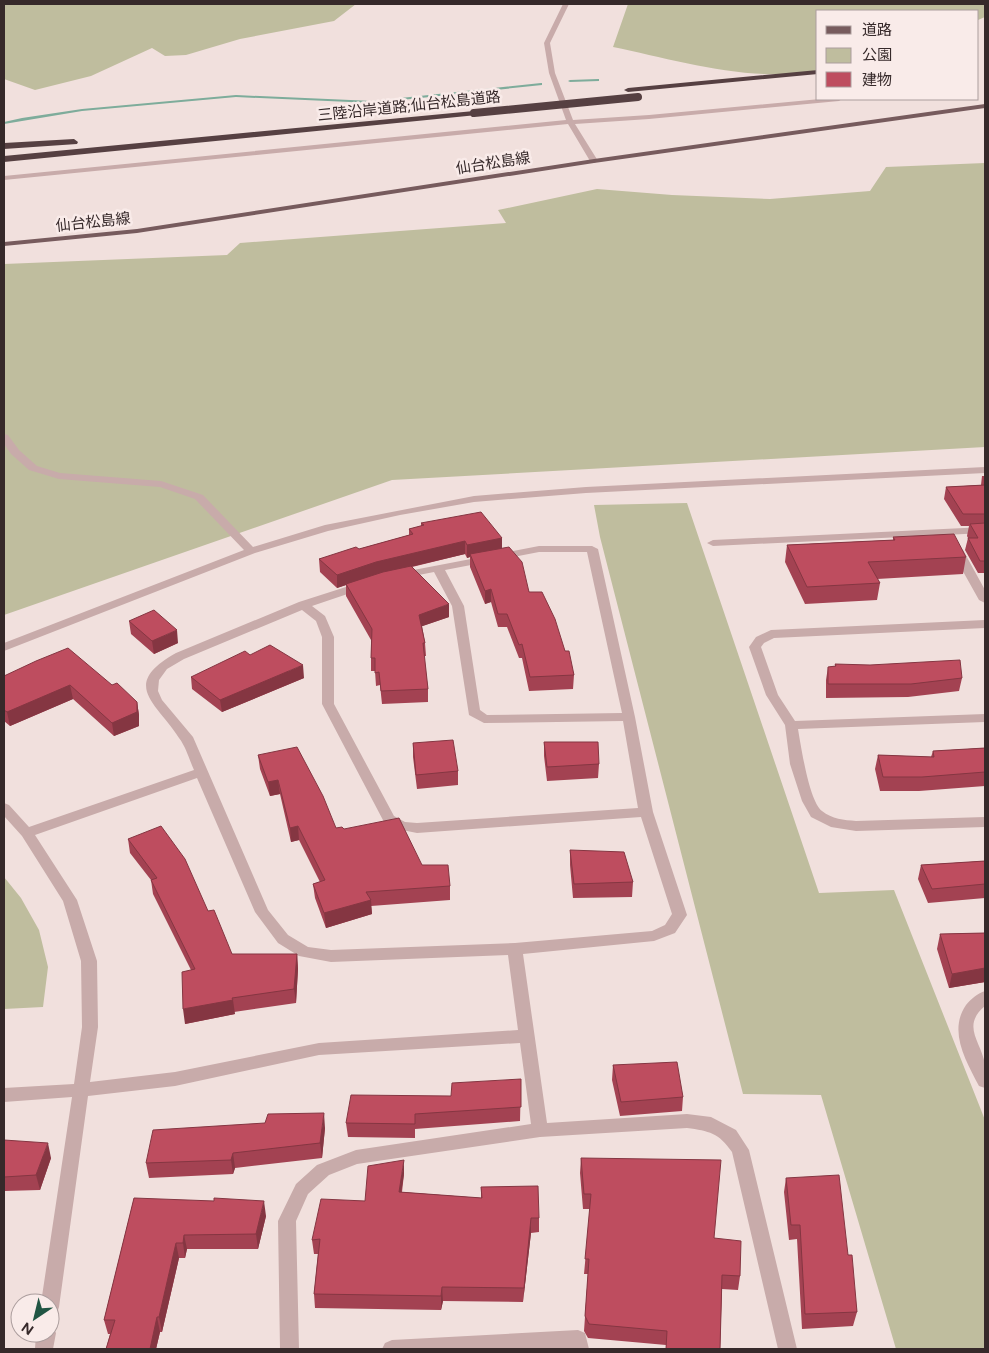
<svg xmlns="http://www.w3.org/2000/svg" width="989" height="1353" viewBox="0 0 989 1353" font-family="Figtree,'Noto Sans JP',sans-serif">
<rect width="100%" height="100%" fill="#f1e0dd"/>
<!-- green -->
<path fill="#bfbd9e" d="M4 4H356L334 21 240 39 186 55 165 56 152 48 91 76 35 90 4 79Z
M628 4H985V17L978 20V11H818V70C753 84 676 60 613 47Z
M985 163V447L392 480 4 615V264L227 255 240 243 506 223 498 210 597 189 672 195 770 199 870 191 886 167Z
M687 503 819 893 894 890 985 1120V1349H896L821 1095 743 1094 600 537 594 505Z
M4 877 21 898 39 930 48 967 43 1007 4 1009Z"/>
<g fill="none" stroke-linecap="round" stroke-linejoin="round">
<!-- stream -->
<path fill="#7eac9b" fill-rule="evenodd" d="M598 79H599V81L570 82 568 81 570 80Z
M541 83H542V85L373 103 236 97 82 111 4 124V122L22 118 82 109 236 95 373 101Z"/>
<!-- minor -->
<path fill="#c8abaa" fill-rule="evenodd" d="M563 4H569L550 43 555 73 573 120 649 115 820 99H842L839 101 649 119 575 124 598 161 594 163 590 161 568 124 4 180V176L566 120 549 73 544 43Z
M4 434 8 435 19 450 37 466 60 473 161 481 203 495 253 547 325 525 474 496 586 487 985 467V473L586 493 474 502 400 515 328 531 255 553 4 651V643L244 550 195 499 160 487 59 479 29 470 11 454 4 444Z
M985 527V533L713 546 707 543 713 540Z
M539 546H592L598 549 635 717 653 812 687 915 675 933 654 941 523 954 547 1123 687 1114 711 1117 736 1130 749 1150 797 1349H778L732 1152C719 1133 709 1131 687 1128L540 1137 357 1164 329 1175 308 1194 296 1221 299 1349H280L278 1221 296 1184 317 1165 356 1150 531 1124 520 1043 319 1055 175 1086 88 1096 59 1307 57 1313 50 1315V1303H41L72 1097 4 1102V1088L74 1084 82 1027 81 961 63 901 22 836 4 816V803L9 805 29 827 194 770C189 759 186 747 179 738 157 703 119 685 176 653L299 602 377 577ZM539 552H587L622 713 487 715 480 710 464 606 445 570ZM434 572 452 606 469 715 484 723 623 721 638 808 417 823 405 822 394 816 334 704V637L325 616 312 606 383 582ZM302 610 316 621 322 637V704L384 822 397 829 417 833 641 817 672 914 665 925 652 931 515 943 331 950 308 947 288 935 268 910 193 737 162 700 158 691 159 680 167 669 184 659ZM197 778 255 912 278 943 299 956 331 962 508 955 518 1030 319 1043 175 1072 90 1082 98 1027 97 961 77 900 35 835Z
M957 547 963 550 985 590V603L979 600 951 550Z
M985 620V628L774 638 764 643 761 647 778 695 795 721 985 714V722L798 729C801 746 809 801 822 811 832 819 844 820 856 821L985 817V827L856 831 831 827 811 817 802 801 790 764 785 725 766 695 749 647 756 637 771 630Z
M985 991V1006C961 1026 981 1041 985 1064 987 1071 985 1081 985 1088L979 1086C966 1061 948 1031 966 1005 971 999 978 993 985 991Z
M50 1326 53 1327 56 1333 53 1349H35L36 1333H50Z
M578 1330 585 1333 589 1349H382L385 1343 392 1340Z"/>
<!-- major -->
<path fill="#775b5d" fill-rule="evenodd" d="M985 104V108L594 163 137 233 4 246V242L137 229 594 159Z"/>
<!-- highway -->
<path fill="#564042" fill-rule="evenodd" d="M818 70V74L628 92 624 90 628 88Z
M474 111 478 113 477 115 4 162V156Z
M74 139 78 142 77 144 4 149V143Z"/>
<!-- highway-bridge -->
<path stroke="#564042" stroke-width="8" d="M474 113 638 97"/>
</g>
<!-- wall -->
<path fill="#a34252" d="M982 476H985V573H978L965 550 968 538 967 536 969 526H961L944 499 946 487 981 485Z
M421 523 502 538V548L565 651 574 675 573 689 529 691 522 658H519L507 627H498L491 602 485 604 470 567V557L467 558 465 554 412 567 449 617 422 626 425 643 426 656H424L428 689V702L382 704 380 685 376 686 375 671H371V640L346 596V585L337 588 320 572 319 559 359 549 409 535V529L421 526Z
M893 537 966 557 963 574 877 579 880 583 877 600 805 604 785 562 787 545 893 540Z
M129 621 178 643 154 654 131 634Z
M250 655 304 678 222 712 192 689 191 677Z
M835 664 962 678 959 691 908 697 826 698V680L828 667 835 666Z
M4 676 112 685 137 702 139 715V726L114 736 73 699 10 726 4 721Z
M544 742 599 764 598 778 547 781 544 756Z
M413 743 458 771V785L417 789 413 757Z
M985 748V786L919 791H880L875 769 878 755 931 757 933 751Z
M258 755 336 828 344 829 422 865 450 886V900L371 906 372 914 326 928 315 898 313 884 320 882 299 840 291 842 280 794 270 796 260 769Z
M128 839 208 911 232 954H297L298 969 296 1003 234 1012 235 1014 185 1024 191 970 153 894 151 880 130 853Z
M570 850 633 882 632 897 573 898 570 865Z
M985 861V898L928 903 918 879 921 865Z
M985 933V982L949 988 937 949 940 934Z
M613 1065 683 1097 682 1111 620 1116 612 1080Z
M521 1079 520 1121 415 1129V1138L348 1137 346 1123 451 1096Z
M325 1128 322 1158 235 1168 233 1174 149 1178 146 1163Z
M4 1140 51 1158 40 1190 4 1191Z
M581 1158 714 1238 740 1276 738 1290 722 1289 720 1349H666V1345L588 1338 584 1331 588 1274H584L590 1209H583L580 1173Z
M404 1174 402 1192 481 1198V1187L539 1218V1232L531 1233 523 1302 443 1301 441 1310 315 1308 314 1294 318 1254H314L312 1240 365 1201Z
M786 1178 848 1255 857 1312 853 1326 802 1329 797 1239 789 1240 784 1192Z
M134 1198 266 1216 258 1249H187L185 1258H179L162 1332H160L156 1349H106L110 1334H108L104 1320Z"/>
<!-- shaded-wall -->
<path fill="#853642" d="M502 538V551L470 554V557L467 558V545Z
M465 541V554L376 575 337 588V575L376 562Z
M491 589V602L485 604V591Z
M449 604V617L420 627 419 615Z
M177 630 178 643 154 654 152 641Z
M303 665 304 678 222 712 220 700Z
M70 685 73 699 10 726 7 712Z
M137 702 139 715V726L114 736 112 723Z
M278 780 280 794 270 796 268 782Z
M298 826 299 840 291 842 290 828Z
M371 900 372 914 326 928 324 913Z
M297 954 298 969 296 1003 294 989Z
M985 968V982L949 988 952 974Z
M233 1000 235 1014 185 1024 183 1009Z
M324 1113 325 1128 322 1158 320 1143Z
M48 1143 51 1158 40 1190 36 1175Z
M233 1153 235 1168 233 1174 231 1160Z
M404 1160V1174L399 1206V1192Z
M264 1201 266 1216 258 1249 256 1234Z
M531 1218V1233L523 1302 524 1288Z
M184 1235 187 1249 185 1258 183 1243Z
M176 1243 179 1258 162 1332 159 1317Z
M442 1287 443 1301 441 1310V1296Z
M157 1317 160 1332 156 1349H150Z"/>
<!-- building -->
<path fill="#be4d5f" stroke="#853642" d="M985 485V514H963L946 487Z
M481 512 502 538 467 545 465 541 376 562 337 575 319 559 356 547 359 549 413 534 409 529 424 525 421 523Z
M985 523V561H980L968 538H978L970 524Z
M954 534 966 557 868 562 880 583 807 587 787 545 895 540 893 537Z
M509 547 522 562 529 592H542L555 619 565 651H569L574 675 530 677 522 644 519 645 507 614H498L491 589 485 591 470 554Z
M411 566 449 604 419 615 425 643H423L428 689 381 691 379 672 375 673V658H371L372 629 346 584 383 572Z
M154 610 177 630 152 641 129 621Z
M270 645 303 665 220 700 191 677 245 651 250 655Z
M68 648 112 685 117 683 137 702V712L112 723 70 685 7 712 4 710V676L36 661Z
M960 660 962 678 911 684H828V667L836 666 835 664 870 665Z
M453 740 458 771 416 775 413 743Z
M544 742H598L599 764 547 767Z
M297 747 323 796 336 828 342 827 344 829 399 818 422 865H448L450 886 366 892 371 900 324 913 313 884 325 880 298 826 290 828 278 780 268 782 258 755Z
M985 748V772L922 777H883L878 755 934 757 933 751Z
M161 826 185 859 208 911 214 910 232 954H297L294 989 232 998 233 1000 183 1009 182 972 195 969 151 880 157 878 128 839Z
M570 850 624 852 633 882 574 884Z
M985 861V884L932 889 921 865Z
M985 933V968L952 974 940 934Z
M677 1062 683 1097 621 1102 613 1065Z
M521 1079V1107L415 1114V1124L346 1123 351 1095 451 1096 452 1083Z
M324 1113 320 1143 233 1153 231 1160 146 1163 153 1130 265 1123 268 1114Z
M4 1140 48 1143 36 1175 4 1177Z
M581 1158 721 1160 714 1238 741 1241 740 1276 722 1275 720 1349H666L667 1331 589 1324 585 1316 589 1259H585L591 1194H584Z
M404 1160 399 1192 482 1198 481 1187 538 1186 539 1218H531L524 1288 442 1287 441 1296 314 1294 320 1239 312 1240 321 1199 365 1201 368 1166Z
M839 1175 848 1255H852L857 1312 805 1314 800 1225H791L786 1178Z
M134 1198 214 1201V1198L264 1201 256 1234 184 1235 183 1243H176L159 1317H157L150 1349H106L115 1320H104Z"/>
<g text-anchor="middle" dominant-baseline="central" stroke-width="5" stroke-linejoin="round" paint-order="stroke">
<!-- far-street labels -->
<g font-size="15" fill="#36292a" stroke="#f9ebe9">
<text transform="translate(409 106) rotate(-6)">三陸沿岸道路;仙台松島道路</text>
<text transform="translate(493 163) rotate(-9)">仙台松島線</text>
<text transform="translate(93 222) rotate(-6)">仙台松島線</text>
</g>
</g>
<!-- border -->
<rect width="989" height="1353" fill="none" stroke="#36292a" stroke-width="10"/>
<!-- legend -->
<rect x="816" y="10" width="162" height="90" fill="#f9ebe9" stroke="#ab9d9d"/>
<rect x="826" y="26" width="25" height="8" fill="#775b5d" stroke="#ab9d9d"/>
<text x="862" y="35" font-size="15" fill="#36292a">道路</text>
<rect x="826" y="48" width="25" height="15" fill="#bfbd9e" stroke="#ab9d9d"/>
<text x="862" y="60" font-size="15" fill="#36292a">公園</text>
<rect x="826" y="72" width="25" height="15" fill="#be4d5f" stroke="#ab9d9d"/>
<text x="862" y="85" font-size="15" fill="#36292a">建物</text>
<!-- north arrow -->
<g transform="translate(35 1318) rotate(215)"><circle r="24" fill="#f9ebe9" stroke="#ab9d9d"/>
<path d="M0-4L9 19L0 12L-9 19Z" fill="#215543"/>
<text y="-8" font-size="14" font-weight="bold" text-anchor="middle" fill="#36292a">N</text>
</g>
</svg>
